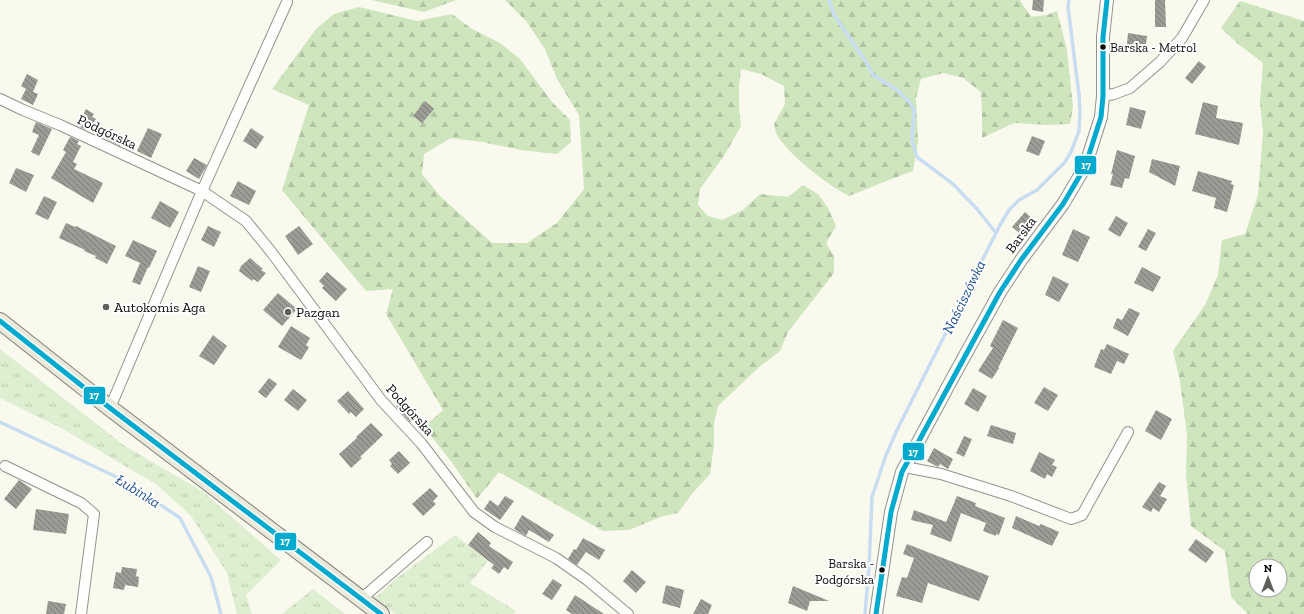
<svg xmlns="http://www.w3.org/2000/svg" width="1304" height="614" viewBox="0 0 1304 614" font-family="'Zilla Slab',serif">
<defs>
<pattern id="grass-tufts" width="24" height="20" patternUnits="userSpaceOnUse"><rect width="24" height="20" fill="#deeed0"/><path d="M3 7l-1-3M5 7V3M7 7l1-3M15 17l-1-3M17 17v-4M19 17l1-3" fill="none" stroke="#bdcbb1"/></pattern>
<pattern id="forest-firs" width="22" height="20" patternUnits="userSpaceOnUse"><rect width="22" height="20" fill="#cee5be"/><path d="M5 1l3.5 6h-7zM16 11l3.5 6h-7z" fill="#b0c3a2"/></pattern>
<pattern id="building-back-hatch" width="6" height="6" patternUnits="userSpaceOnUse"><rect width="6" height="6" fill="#9c9b95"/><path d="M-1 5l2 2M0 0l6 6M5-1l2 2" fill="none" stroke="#7d7d78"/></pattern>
</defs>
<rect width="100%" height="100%" fill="#faf9ee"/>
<!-- grass -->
<path fill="url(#grass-tufts)" d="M0 349 125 446 202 491 281 560 246 595 252 614H237L227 573 191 516 157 485 63 429 0 398Z
M455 535 488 561 470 583 516 611 514 614H395L375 598 397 578Z
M313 589 345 614H282Z"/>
<!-- forest -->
<path fill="url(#forest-firs)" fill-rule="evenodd" d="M372 0H456L424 12Z
M505 0H1021V2L1031 17 1047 15 1057 11 1067 50 1073 107 1070 124 1047 125 1014 123 982 138V113L981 92 963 78 943 73 921 79 916 98 918 142 913 171 889 180 849 196C826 184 791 157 777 135 775 132 775 127 774 124L785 104 784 86 761 74 741 69 739 86V108L741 126 724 156 700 189 698 205 708 216 722 220 743 210 760 194 788 197 803 185 818 194 828 208 836 226 826 243 834 256V273L788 332 780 351 758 368 718 406 714 424V445L710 474 691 495 678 513 663 516 629 530 603 531 499 472 477 499 453 464 424 427 443 410 386 314 393 289 366 291 282 190 309 105 272 89 316 29 334 14 359 7 417 21 452 14 472 29 500 43 520 59 552 102 570 120 571 142 557 154 521 150 482 142 451 138 424 154 422 174 440 196 492 243H527L557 223 584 189 579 115 557 79 545 49 526 21Z
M1240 1 1304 21V614H1248L1231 597 1225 551 1191 526 1186 474 1187 435 1180 381 1173 351 1205 305 1218 275 1222 240 1245 234 1258 195 1263 133 1260 102 1263 63 1237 43 1221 28ZM1256 566H1280V590H1256Z"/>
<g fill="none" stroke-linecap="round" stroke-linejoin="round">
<!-- stream -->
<path stroke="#c8ddf1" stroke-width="3.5" d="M829 0 834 15 866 62 873 75 897 90 910 103 914 110 912 141 917 157 953 184 977 209 996 233
M0 422 125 481 180 518 211 577 221 614
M865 614 869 567 872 497 886 455 898 428 1000 225 1009 210 1019 200 1037 190 1065 162 1071 152 1079 131 1080 112 1079 95 1068 7 1069 0"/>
</g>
<!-- building -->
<path fill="url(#building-back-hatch)" d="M1033 0H1044L1043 12 1032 10Z
M1155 0H1165L1166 27H1155Z
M1128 33 1147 36 1145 52 1127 50 1128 44H1127Z
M1199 61 1206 67 1192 84 1185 78Z
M27 74 38 80 33 92 38 94 33 105 21 99 26 89 21 86Z
M425 101 434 109 422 123 413 116Z
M1203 102 1218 106 1216 118 1243 123 1239 145 1195 134Z
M1130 107 1146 111 1141 129 1126 125Z
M86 109 94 114 92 117 96 119 90 129 87 128 86 130 76 125 78 121H80Z
M36 122 52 129 39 156 31 152 39 135 32 132Z
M148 128 162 134 151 158 137 151Z
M251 128 264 137 256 149 243 141Z
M111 130 124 137 120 146 106 139Z
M1032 136 1045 141 1039 156 1026 151Z
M70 137 79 141 77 144 81 146 73 162 77 164 74 169 103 183 93 203 51 178 66 152 63 150Z
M1117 150 1135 156 1129 179 1125 178 1122 188 1110 185 1113 174H1111Z
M194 158 207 165 199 179 186 171Z
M1152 159 1180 166 1175 186 1149 172Z
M16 168 34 175 26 192 9 183Z
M1198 171 1232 181 1231 184 1234 185 1227 212 1214 208 1216 198 1192 191Z
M238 181 256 191 249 205 230 196Z
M44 196 57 202 48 220 35 214Z
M160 201 179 212 170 228 151 218Z
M1025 212 1034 220 1022 235 1012 227Z
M1116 216 1128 223 1120 237 1108 230Z
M66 223 75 227 76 226 116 246 107 264 95 258 96 256 84 251 85 250 59 238Z
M208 226 221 232 214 247 201 240Z
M299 226 313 244 298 255 285 236Z
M1073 229 1090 237 1078 262 1062 255Z
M1148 229 1156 233 1146 251 1138 247Z
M133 240 157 251 149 268 148 267 140 285 132 282 140 263 125 256Z
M250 258 263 269 261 270 266 273 258 282 253 279 252 281 239 271 241 266Z
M198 266 210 271 201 292 189 287Z
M1142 267 1161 277 1153 292 1134 283Z
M327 272 347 289 336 301 322 288 324 286 319 281Z
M1053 276 1069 284 1059 302 1045 295Z
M278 293 297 309 282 326 263 310Z
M1129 308 1140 313 1128 336 1113 328 1117 318 1122 320Z
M1003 320 1018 328 998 368H999L992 379 978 371 993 348 990 346Z
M291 326 310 338 306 345 309 347 301 360 278 347Z
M213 335 227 346 214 365 199 356Z
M1107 344 1129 354 1124 364 1117 361 1111 374 1094 367 1101 349 1104 350Z
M269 378 277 384 266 398 258 392Z
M1044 387 1058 395 1048 411 1034 403Z
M973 388 987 396 978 412 964 404Z
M293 389 307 400 298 411 284 400Z
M348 391 364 409 356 417 351 412 349 414 337 401Z
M402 401 416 416 410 422 396 406Z
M1156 410 1172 419 1161 440 1145 431Z
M371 423 383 435 360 457 362 458 351 468 339 454 357 438 356 437Z
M991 425 1016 433 1013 444 987 436Z
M964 436 972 439 964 457 956 453Z
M934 448 953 459 948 469 940 464 938 467 927 461Z
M399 451 410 463 398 474 390 466 392 464 389 460Z
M1039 452 1055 460 1052 465 1057 467 1052 477 1047 474 1045 479 1030 471Z
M19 480 32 489 16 509 4 499Z
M1159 482 1166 486 1160 496 1167 499 1159 512 1153 508 1151 512 1142 507Z
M430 488 438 496 433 501 436 504 423 516 412 504Z
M505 496 514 501 500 520 484 509 490 500 498 506Z
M957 496 976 503 975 506 1005 518 999 535 996 534V536L983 531 986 523 961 513 951 542 930 534 933 525 911 520 914 510 946 522Z
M36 509 69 514 66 534 33 530Z
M522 515 554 535 549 542 529 530 526 536 514 529Z
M1016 516 1039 526 1041 524 1059 532 1052 546 1012 528Z
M478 532 491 543 489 546 513 562 508 570 504 567 499 574 491 568 494 565 468 545Z
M583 538 605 550 599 560 586 552 577 565 568 559 574 549 576 550Z
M1196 539 1214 552 1206 563 1188 550Z
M907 544 989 576 979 601 928 583 922 603 896 596 902 577 907 578 914 558 903 554Z
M122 567 137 569 136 576 139 577 138 587 125 585 124 590 113 588 116 572 121 573Z
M632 570 646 582 636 593 623 581Z
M553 579 562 585 552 600 542 594Z
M666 585 684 590 680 608 662 603Z
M793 586 829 601H810L807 611 788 603Z
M575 595 604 614H572L566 610Z
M701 599 712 605 708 614H693Z
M48 601 66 604 64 614H46Z"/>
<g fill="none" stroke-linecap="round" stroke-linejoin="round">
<defs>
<path id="minor" d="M1103 96 1114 94 1130 88 1160 62 1182 38 1204 0
M0 99 23 110 60 125 202 191 246 221 272 253 381 400 421 443 474 512 495 527 556 558 586 579 628 614
M110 408 202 191 287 2
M5 466 81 503 94 514 81 614
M905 467 941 474 1011 496 1071 519 1082 515 1128 432
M361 599 427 542"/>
<path id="tertiary" d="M876 614 891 512 902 472 953 377 1000 292 1021 260 1063 204 1085 167 1101 117 1103 96V37L1107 0"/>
<path id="primary" d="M0 321 110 408 381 614"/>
</defs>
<!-- minor casing -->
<use href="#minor" stroke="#93928d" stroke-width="12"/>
<!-- tertiary casing -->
<use href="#tertiary" stroke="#93928d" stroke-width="14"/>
<!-- primary casing -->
<use href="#primary" stroke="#807f7a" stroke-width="18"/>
<!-- minor -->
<use href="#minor" stroke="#fefefc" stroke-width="10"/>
<!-- tertiary -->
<use href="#tertiary" stroke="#fefefc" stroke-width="12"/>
<!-- primary -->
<use href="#primary" stroke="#eae9d9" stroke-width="16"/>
<defs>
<path id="bus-1" d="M0 321 110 408 381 614
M876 614 891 512 902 472 1000 292 1021 260 1063 204 1085 167 1101 117 1103 96V37L1107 0"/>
</defs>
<!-- bus-1 casing -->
<use href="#bus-1" stroke="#fff" stroke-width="8"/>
<!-- bus-1 -->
<use href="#bus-1" stroke="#00a9ce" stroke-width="5"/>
</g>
<!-- markers -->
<g fill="#0b0b0b" stroke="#fff" stroke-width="1.5">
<circle cx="1103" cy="47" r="3.5"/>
<circle cx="882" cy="570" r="3.5"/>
</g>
<g fill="#5f5e5a" stroke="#fff" stroke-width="1.5">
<circle cx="106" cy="307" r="4"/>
<circle cx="288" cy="312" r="4"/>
</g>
<g text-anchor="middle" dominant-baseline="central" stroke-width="4" stroke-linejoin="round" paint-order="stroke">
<!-- bus labels -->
<g font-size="13" fill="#0b0b0b" stroke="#fff" text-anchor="start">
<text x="1110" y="47">Barska - Metrol</text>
<text x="874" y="563" text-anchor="end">Barska -<tspan x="874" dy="16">Podgórska</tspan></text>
</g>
<!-- street labels -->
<g font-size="14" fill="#0b0b0b" stroke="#fff">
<text transform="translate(107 132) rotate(25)">Podgórska</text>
<text transform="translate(1021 235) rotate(-54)">Barska</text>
<text transform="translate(410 410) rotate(48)">Podgórska</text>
</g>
<!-- poi labels -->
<g font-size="14" fill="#0b0b0b" stroke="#fff" text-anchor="start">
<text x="114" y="307">Autokomis Aga</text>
<text x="296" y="312">Pazgan</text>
</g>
<!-- water labels -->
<g font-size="15" font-style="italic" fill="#1d4e94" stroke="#fff">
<text transform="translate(964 297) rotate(-64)">Naściszówka</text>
<text transform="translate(138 491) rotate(32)">Łubinka</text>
</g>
</g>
<g stroke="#fff" stroke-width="1.5">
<rect x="1074" y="155" width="23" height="20" rx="4" fill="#00a9ce"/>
<rect x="83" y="386" width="23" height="19" rx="4" fill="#00a9ce"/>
<rect x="902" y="442" width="23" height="19" rx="4" fill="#00a9ce"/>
<rect x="274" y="532" width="23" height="19" rx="4" fill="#00a9ce"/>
</g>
<g font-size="11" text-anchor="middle" font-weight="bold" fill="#fff">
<text x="1086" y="169">17</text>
<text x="94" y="399">17</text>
<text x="913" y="456">17</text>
<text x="285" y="545">17</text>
</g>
<!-- north arrow -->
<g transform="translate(1268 578)"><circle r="19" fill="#ffffff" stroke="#9d9d9d"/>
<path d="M0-3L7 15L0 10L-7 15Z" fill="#5f5e5a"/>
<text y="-6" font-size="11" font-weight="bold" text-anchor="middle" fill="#0b0b0b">N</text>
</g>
</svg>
